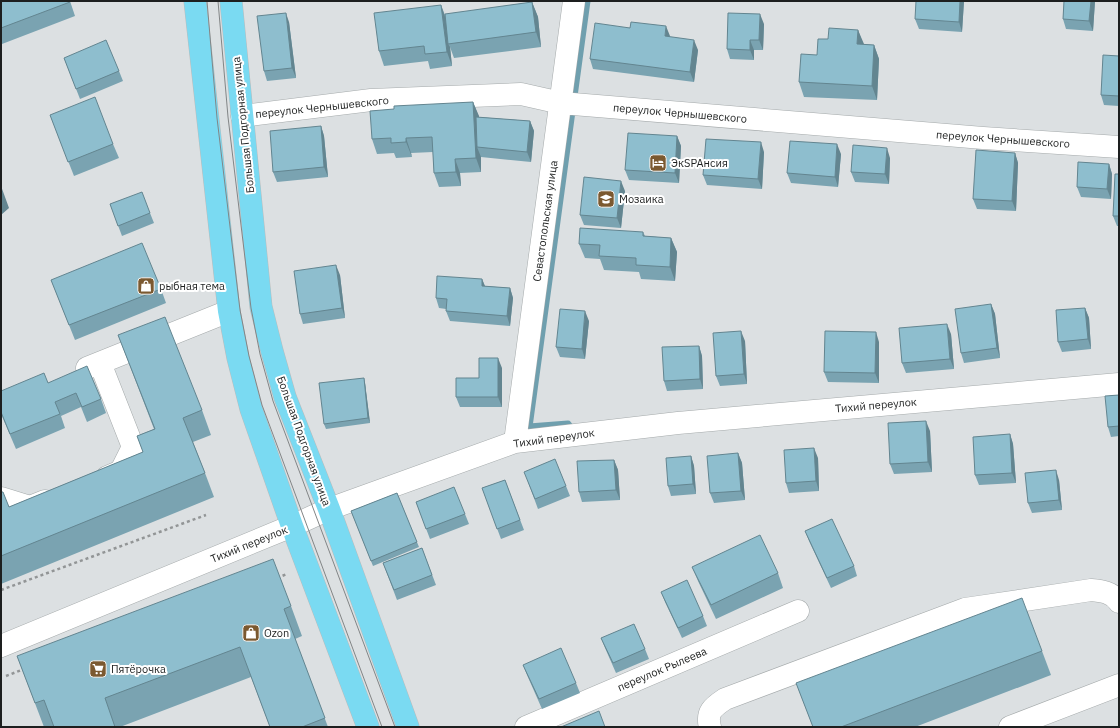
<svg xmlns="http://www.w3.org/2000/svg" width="1120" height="728" viewBox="0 0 1120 728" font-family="'IBM Plex Sans',sans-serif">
<rect width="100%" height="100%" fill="#dce0e2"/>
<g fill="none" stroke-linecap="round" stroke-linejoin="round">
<!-- stream -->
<path stroke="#6f9fae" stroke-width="7" d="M574 432 568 424 529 427 587 1"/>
<defs>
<path id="minor" d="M242 116 371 100 521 94 561 103 983 138 1119 147
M100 363 133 447 121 471 107 477
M87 368 229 311
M515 442 574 1
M1 498 30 507 45 501
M1 646 292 526 329 509 515 442 678 423 1119 384
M526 727 798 611
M710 727C706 712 713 707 725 699L965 609 1091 590C1102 591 1112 592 1119 602
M1010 727 1119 685"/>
<path id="major" d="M195 1 229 311 238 358 251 409 292 526 368 727
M231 1 261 307 272 351 285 397 329 509 408 727"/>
</defs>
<!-- minor casing -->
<use href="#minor" stroke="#a5aaab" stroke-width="23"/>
<!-- major casing -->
<use href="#major" stroke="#bbbcbc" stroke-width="23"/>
<!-- path -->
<path stroke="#929596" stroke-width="2.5" stroke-dasharray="3 3" stroke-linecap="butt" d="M277 578 287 574
M1 590 206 515
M6 676 24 669"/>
<!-- minor -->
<use href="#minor" stroke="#fff" stroke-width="22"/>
<!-- major -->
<use href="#major" stroke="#7adaf2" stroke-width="22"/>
<!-- tram -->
<path stroke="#828586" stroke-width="1" d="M207 1 217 118 240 310 249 356 262 405 382 727
M218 1 228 117 251 308 260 354 273 401 395 727"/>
</g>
<!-- wall -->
<path fill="#7aa3b1" d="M1 1H70L75 16 2 44 1 41Z
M964 1 962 32 919 29 915 19Z
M1064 1H1095L1093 31 1066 29 1063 19Z
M532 2 538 17 541 47 454 58 450 47 452 66 430 69 428 61 384 66 379 51 441 5 445 15Z
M289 22 296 78 267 81 264 71Z
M764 24 763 50H754V60L730 59 727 49Z
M858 30 863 44 874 45 879 59 877 100 804 97 799 82 817 55 828 39Z
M670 37 698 50 694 82 593 69 590 59Z
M1119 56V106L1104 105 1101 95Z
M64 58 119 71 123 81 80 99Z
M473 102 479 117 530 121 534 131 531 162 481 157V172L460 173 461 186 439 187 434 173 433 152 411 153 412 157 396 158 394 153 377 154 372 139 394 109Z
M50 115 113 144 119 158 74 176Z
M321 126 324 136 328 177 277 182 273 172Z
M677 136 681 146 679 183 629 180 625 170Z
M764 152 762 189 707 185 703 175Z
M1015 153 1018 163 1016 211 977 209 973 199Z
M841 154 838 187 791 183 787 173Z
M890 158 889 184 855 182 851 172Z
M1109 164 1112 174 1111 199 1081 197 1077 187Z
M1119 174V226H1117L1113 216Z
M625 191 621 228 584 225 580 215Z
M110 204 150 213 154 223 122 236Z
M643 232 645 236 671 238 677 252 675 281 641 279 639 272 604 270 600 259 585 258 579 244Z
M340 275 345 318 303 324 300 314Z
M482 279 485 286 510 288 513 298 510 326 450 321 446 311V309L439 308 436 298Z
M51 280 161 289 166 303 75 340Z
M991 304 995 314 1000 358 964 363 961 353Z
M1085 308 1089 318 1091 349 1062 352 1058 342Z
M589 321 585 359 560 357 556 347Z
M951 334 954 369 906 373 902 363Z
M118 335 202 410 211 435 193 442 205 473 214 497 1 584V492L9 507 143 452 137 436 154 429Z
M745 341 747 384 720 386 716 376Z
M879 342V383L828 382 824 372Z
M699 346 702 356 703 389 667 391 664 381Z
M502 368V407H460L456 397 479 378Z
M364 378 365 383 370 423 326 429 324 424Z
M48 383 101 399 106 413 87 422 81 407 61 416 65 428 16 449 1 414V391Z
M1119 395V436L1111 437 1108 427Z
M930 431 932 472 894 474 890 464Z
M1010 434 1013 444 1016 483 979 485 975 475Z
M738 453 742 463 745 500 714 503 710 493Z
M691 456 694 466 696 494 671 496 668 486Z
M818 458 819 491 789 493 786 483Z
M614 460 618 470 620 500 582 502 579 492Z
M505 480 524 530 501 539 482 488Z
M1059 480 1062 510 1032 513 1028 503Z
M528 482 566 486 570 496 538 509Z
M397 493 419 547 373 566 351 511Z
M416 502 465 514 469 524 430 539Z
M805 531 854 566 857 576 831 588 809 541Z
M422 548 436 585 397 600 383 563Z
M692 567 778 573 783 588 716 619 698 581Z
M661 592 703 616 707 626 682 638 665 602Z
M291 606 302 636 295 639 328 727H270L251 677 120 727H44L17 656Z
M601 638 645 649 649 659 616 673 605 648Z
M1042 651 1051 675 915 727H813L796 683Z
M523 665 576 683 580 693 542 709 527 675Z"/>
<!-- shaded-wall -->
<path fill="#638590" d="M960 1H964L962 32 959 22Z
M1091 1H1095L1093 31 1089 21Z
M532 2 538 17 541 47 536 32Z
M441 5 446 20 448 44 450 47 452 66 447 52Z
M286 13 289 22 296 78 292 68Z
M760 14 764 24 763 50 759 40Z
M666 26 670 36 668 46 665 36Z
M858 30 864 44H857Z
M694 40 698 50 694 82 690 72Z
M750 40 754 50V60L750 50Z
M874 45 879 59 877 100 872 86Z
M473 102 479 116 480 147H477L481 157V172L476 158Z
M530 121 534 131 531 162 527 152Z
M321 126 324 136 328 177 324 167Z
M677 136 681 146 679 183 675 173Z
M406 138 411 153 412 157 406 142Z
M761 142 764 152 762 189 758 179Z
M837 144 841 154 838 187 835 177Z
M887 148 890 158 889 184 885 174Z
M1015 153 1018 163 1016 211 1012 201Z
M455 159 460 173 461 186 456 172Z
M1109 164 1112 174 1111 199 1107 189Z
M621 181 625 191 621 228 617 218Z
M1 186 9 208 1 215Z
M671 238 677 252 675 281 670 267Z
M336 265 340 275 345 318 342 308Z
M482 279 486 289 482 286Z
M510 288 513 298 510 326 507 316Z
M991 304 995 314 1000 358 997 348Z
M1085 308 1089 318 1091 349 1088 339Z
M585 311 589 321 585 359 582 349Z
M947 324 951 334 954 369 950 359Z
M741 331 745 341 747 384 744 374Z
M876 332 879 342V383L875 373Z
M699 346 702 356 703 389 700 379Z
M498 358 502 368V407L498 397Z
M364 378 365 383 370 423 368 418Z
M926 421 930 431 932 472 928 462Z
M1010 434 1013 444 1016 483 1012 473Z
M814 448 818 458 819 491 816 481Z
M738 453 742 463 745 500 741 491Z
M691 456 694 466 696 494 693 484Z
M614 460 618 470 620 500 616 490Z
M1056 470 1059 480 1062 510 1059 500Z"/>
<!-- building -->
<path fill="#8ebece" stroke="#638590" d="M1 1H70V2L1 28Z
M916 1H960L959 22 915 19Z
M1064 1H1091L1089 21 1063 19Z
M532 2 536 32 448 44 445 14Z
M441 5 447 52 425 54 424 46 379 51 374 13Z
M286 13 292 68 264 71 257 16Z
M728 13 760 14 759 40H750V50L727 49Z
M631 22 666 26 665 36 694 40 690 72 590 59 595 23 630 28Z
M829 28 858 30 857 44 874 45 872 86 799 82 801 54 817 55 818 39H828Z
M106 40 119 71 76 89 64 58Z
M1103 55 1119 56V96L1101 95Z
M95 97 113 144 68 162 50 115Z
M473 102 476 158 455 159 456 172 434 173 432 137 406 138V142L391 143V138L372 139 370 111 394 109V106Z
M476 117 530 121 527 152 477 147Z
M321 126 324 167 273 172 270 131Z
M628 133 677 136 675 173 625 170Z
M706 139 761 142 758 179 703 175Z
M790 141 837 144 835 177 787 173Z
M853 145 887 148 885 174 851 172Z
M976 150 1015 153 1012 201 973 199Z
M1078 162 1109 164 1107 189 1077 187Z
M1115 174H1119V216H1113Z
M584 177 621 181 617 218 580 215Z
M142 192 150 213 118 226 110 204Z
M580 228 643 232V236L671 238 670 267 636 265V258L599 256 600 245 579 244Z
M142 243 161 289 69 325 51 280Z
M336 265 342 308 300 314 294 271Z
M437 276 482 279V286L510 288 507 316 446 311 447 299 436 298Z
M991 304 997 348 961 353 955 309Z
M1085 308 1088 339 1058 342 1056 310Z
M560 309 585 311 582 349 556 347Z
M165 317 202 410 183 418 205 473 1 556V492H3L9 507 143 452 137 436 155 429 118 335Z
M947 324 950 359 902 363 899 328Z
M741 331 744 374 716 376 713 333Z
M825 331 876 332 875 373 824 372Z
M699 346 700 379 664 381 662 347Z
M479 358H498V397H456V378H479Z
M87 366 101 399 82 407 76 393 55 402 60 414 10 434 1 412V391L44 373 48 383Z
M364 378 368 418 324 424 319 383Z
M1119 395V426L1108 427 1105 396Z
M926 421 928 462 890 464 888 423Z
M1010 434 1012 473 975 475 973 437Z
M814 448 816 481 786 483 784 450Z
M738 453 741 491 710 493 707 456Z
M691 456 693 484 668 486 666 458Z
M555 459 566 486 535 499 524 472Z
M614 460 616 490 579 492 577 461Z
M1056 470 1059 500 1028 503 1025 473Z
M505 480 520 520 497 529 482 488Z
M454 487 465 514 426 529 416 502Z
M397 493 417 542 371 561 351 511Z
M832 519 854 566 827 578 805 531Z
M760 535 778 573 711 605 692 567Z
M422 548 432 575 394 590 383 563Z
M273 559 291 606 284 609 325 718 302 727H270L240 647 105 698 115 727H54L44 700 35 703 17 656Z
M687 580 703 616 678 628 661 592Z
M1022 598 1042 651 841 727H813L796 683Z
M634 624 645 649 613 663 601 638Z
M561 648 576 683 539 699 523 665Z
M599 711 605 727H561Z"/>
<!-- icons -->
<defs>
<symbol id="hotel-square" viewBox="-11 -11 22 22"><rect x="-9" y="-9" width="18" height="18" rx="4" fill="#7b5930" stroke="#fff"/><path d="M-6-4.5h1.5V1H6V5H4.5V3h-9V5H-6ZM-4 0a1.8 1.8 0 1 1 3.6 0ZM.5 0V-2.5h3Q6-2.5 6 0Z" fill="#fff"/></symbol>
<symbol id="school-square" viewBox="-11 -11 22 22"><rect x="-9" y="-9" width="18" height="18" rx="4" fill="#7b5930" stroke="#fff"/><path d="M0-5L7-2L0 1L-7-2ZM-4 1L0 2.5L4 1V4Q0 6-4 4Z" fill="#fff"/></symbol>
<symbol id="shop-square" viewBox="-11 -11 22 22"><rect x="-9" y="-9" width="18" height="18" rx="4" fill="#7b5930" stroke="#fff"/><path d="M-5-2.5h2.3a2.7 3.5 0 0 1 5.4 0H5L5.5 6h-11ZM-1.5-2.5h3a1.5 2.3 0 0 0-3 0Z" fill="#fff"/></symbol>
<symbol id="supermarket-square" viewBox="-11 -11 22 22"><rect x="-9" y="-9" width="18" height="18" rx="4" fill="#7b5930" stroke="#fff"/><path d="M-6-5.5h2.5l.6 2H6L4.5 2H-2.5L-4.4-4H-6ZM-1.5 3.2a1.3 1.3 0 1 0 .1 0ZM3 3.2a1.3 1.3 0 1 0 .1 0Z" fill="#fff"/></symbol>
</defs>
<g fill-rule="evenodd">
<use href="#hotel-square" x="648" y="153" width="20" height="20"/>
<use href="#school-square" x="596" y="189" width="20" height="20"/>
<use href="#shop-square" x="136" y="276" width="20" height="20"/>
<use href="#shop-square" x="241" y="623" width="20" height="20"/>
<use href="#supermarket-square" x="88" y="659" width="20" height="20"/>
</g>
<g text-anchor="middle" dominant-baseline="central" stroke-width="4" stroke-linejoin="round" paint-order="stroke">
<!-- street labels -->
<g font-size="11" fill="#1d1f1f" stroke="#fff">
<text transform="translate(322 107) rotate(-6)">переулок Чернышевского</text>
<text transform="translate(680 113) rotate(5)">переулок Чернышевского</text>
<text transform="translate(243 125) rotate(-96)">Большая Подгорная улица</text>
<text transform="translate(1003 139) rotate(4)">переулок Чернышевского</text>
<text transform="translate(545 221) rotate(-82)">Севастопольская улица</text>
<text transform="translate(876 405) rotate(-5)">Тихий переулок</text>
<text transform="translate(554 438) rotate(-8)">Тихий переулок</text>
<text transform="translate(304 441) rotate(70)">Большая Подгорная улица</text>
<text transform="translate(249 544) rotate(-22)">Тихий переулок</text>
<text transform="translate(662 669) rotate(-23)">переулок Рылеева</text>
</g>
<!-- poi labels -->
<g font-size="11" fill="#1d1f1f" stroke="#fff" text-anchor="start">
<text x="671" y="163">ЭкSPAнсия</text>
<text x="619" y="199">Мозаика</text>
<text x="159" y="286">рыбная тема</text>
<text x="264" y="633">Ozon</text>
<text x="111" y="669">Пятёрочка</text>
</g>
</g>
<!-- border -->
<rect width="1120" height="728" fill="none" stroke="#1d1f1f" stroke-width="4"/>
</svg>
